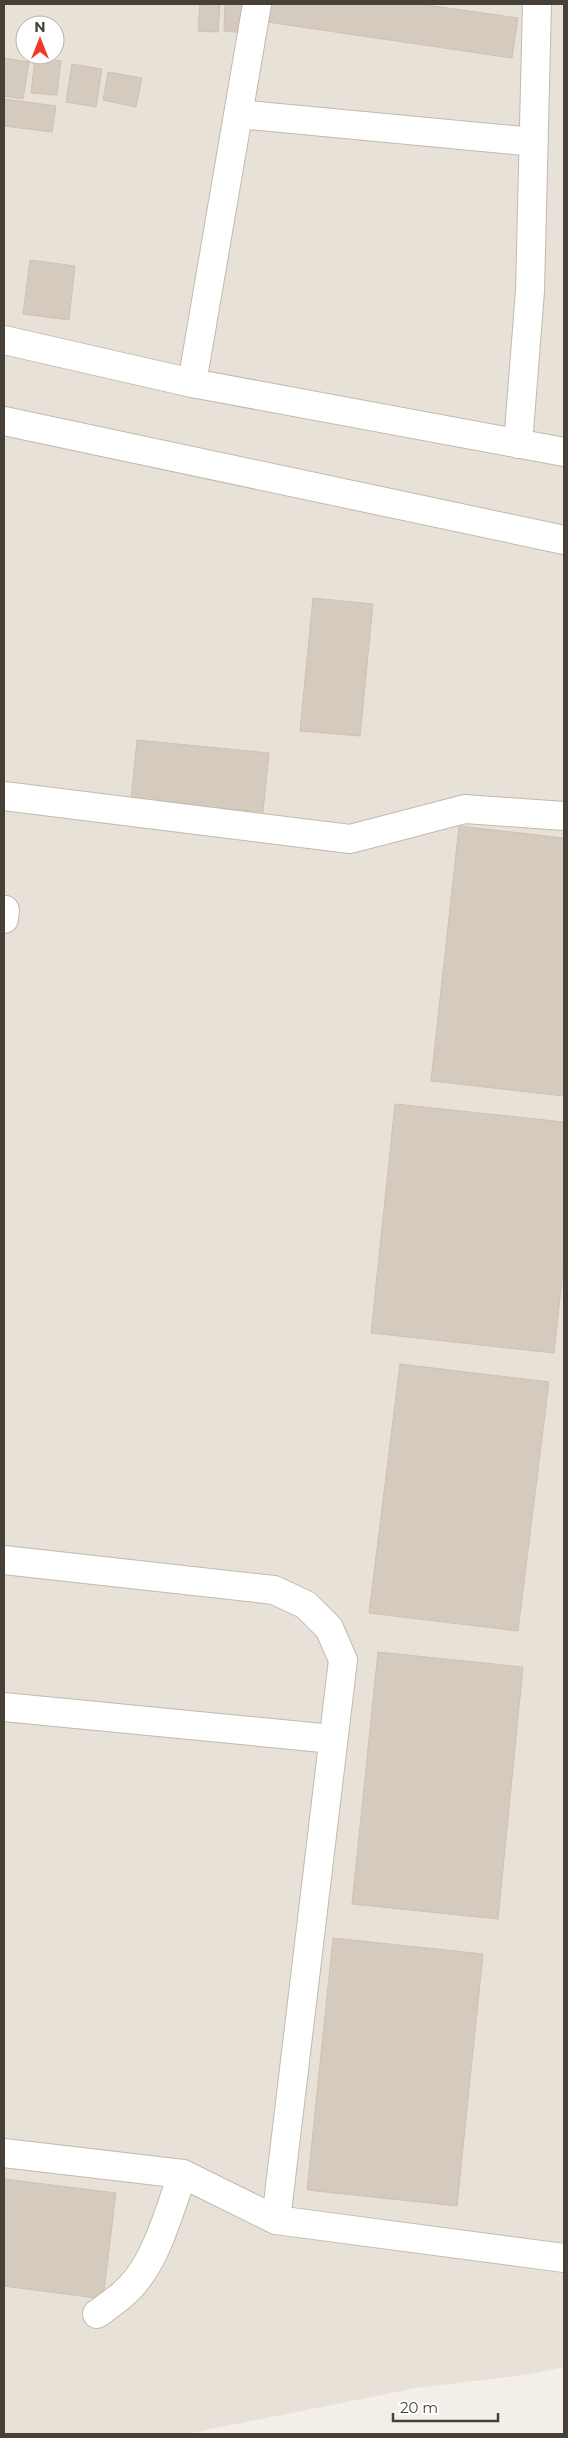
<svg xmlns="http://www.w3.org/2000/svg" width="568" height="2438" viewBox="0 0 568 2438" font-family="Montserrat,sans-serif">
<rect width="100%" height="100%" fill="#f3efe8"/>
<!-- residential -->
<path fill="#e7e1d7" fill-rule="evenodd" d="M4 4H564V2367L524 2375 416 2388 186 2434H4ZM25 25H55V55H25Z"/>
<!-- building -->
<path fill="#d4cbbe" stroke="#cec2b2" d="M200 4H220L218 32 198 31Z
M225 4H246L245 33 224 31Z
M269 4H420L518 18 512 58 267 22Z
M4 58 29 62 23 99 4 96Z
M35 58 61 61 57 95 31 93Z
M72 64 102 69 96 107 66 102Z
M108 72 142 78 136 107 103 100Z
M4 99 56 106 52 132 4 126Z
M30 260 75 266 69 320 23 314Z
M313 598 373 604 360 736 300 731Z
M137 740 269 753 263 812 131 800Z
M459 826 564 838V1096L431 1081Z
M395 1104 564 1122V1261L554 1353 371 1333Z
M400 1364 549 1382 518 1631 369 1613Z
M378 1652 523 1667 498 1919 352 1904Z
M333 1938 483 1954 457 2206 307 2190Z
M4 2179 116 2193 103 2299 4 2286Z"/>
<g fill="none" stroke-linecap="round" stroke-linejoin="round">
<defs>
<path id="minor" d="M238 114 534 142
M4 340 192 383 564 452
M192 383 257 4
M4 421 564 540
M518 444 530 291 537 4
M4 796 350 839 465 809 564 816
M4 919 5 910
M4 1560 274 1590 306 1605 329 1628 343 1660 276 2220
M4 1707 333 1739
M4 2153 183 2174 276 2220 564 2258
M97 2314C112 2303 127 2293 138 2278 160 2249 170 2207 183 2174"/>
</defs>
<!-- minor casing -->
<use href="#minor" stroke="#c1baae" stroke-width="30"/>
<!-- minor -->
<use href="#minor" stroke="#fff" stroke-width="28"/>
</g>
<!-- border -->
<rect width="568" height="2438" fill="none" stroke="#464037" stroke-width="10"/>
<!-- north arrow -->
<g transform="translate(40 40)"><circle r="24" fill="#ffffff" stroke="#b5b3af"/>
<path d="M0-4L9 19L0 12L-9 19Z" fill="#ed3b25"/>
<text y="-8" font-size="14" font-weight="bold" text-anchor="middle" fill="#464037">N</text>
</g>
<!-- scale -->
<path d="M393 2413v8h105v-8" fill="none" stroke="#464037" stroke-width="2.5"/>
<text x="400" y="2413" font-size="15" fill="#464037" stroke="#ffffff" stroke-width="4" paint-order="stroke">20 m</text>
</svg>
